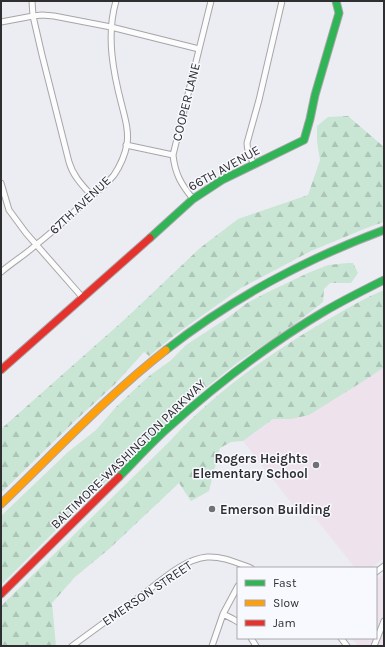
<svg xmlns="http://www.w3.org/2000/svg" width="385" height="647" viewBox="0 0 385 647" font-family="Karla,sans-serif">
<defs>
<pattern id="forest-firs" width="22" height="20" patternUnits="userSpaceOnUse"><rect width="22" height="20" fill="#c9e5d4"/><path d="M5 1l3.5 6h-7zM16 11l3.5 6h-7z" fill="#adc5b6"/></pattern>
</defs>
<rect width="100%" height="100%" fill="#ecedf2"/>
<!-- education -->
<path fill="#eee3ed" d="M384 367V558L371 568H355L316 519 299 513 243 441 273 419H291L342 394 370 377Z
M384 574V646H358L351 638H376V580Z"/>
<!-- forest -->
<path fill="url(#forest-firs)" d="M348 116 384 147V222L369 227 311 251 241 288 176 334 149 356 144 352 115 384 77 419 1 493V429L124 320 200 248 238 219 308 195 320 160 317 141V126L328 117Z
M348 263H353L358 273 351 283H330L324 289 323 302 296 323 237 363 192 399 147 440 115 473 77 509 1 585V516L68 452 96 430 117 406 134 390 149 376 170 361 186 345 226 319 247 303 264 294 308 273 328 265Z
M384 290V367L370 377 309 415 291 419H273L243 441 231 442 220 448 209 491 191 501 179 483 109 549 75 577 52 603 56 646H1V606L169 442C214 392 277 348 336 315 351 306 367 297 384 290Z"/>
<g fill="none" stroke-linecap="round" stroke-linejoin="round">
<defs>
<path id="street" d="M32 1 33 16 42 55 69 162C73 176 82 185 92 196
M1 22 33 16 42 15 54 16 111 27 199 49
M126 145 173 155
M254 164C250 157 247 151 247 143L259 100 282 1
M1 183 9 210 26 233 83 298
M193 199C181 184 175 174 173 155L211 1
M1 272C13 262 26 254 37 244 54 231 69 216 85 202 95 193 106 185 114 175 120 166 125 155 127 144 129 131 125 118 122 106 113 72 106 35 116 1
M376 572 384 566
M223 614 233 619 238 622
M251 638 256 646
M341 638 347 646
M72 646C97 628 121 610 146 592 163 579 185 559 207 557 222 556 237 563 251 568
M212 646 223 614 238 586
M374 646 384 621"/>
<path id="fast" d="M150 238 193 199 222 180 304 140 310 119 315 95 339 13 336 1
M166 350C234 297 304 260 384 230
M119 477C135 461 151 443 168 428 217 384 269 344 325 311 344 300 364 290 384 280"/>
<path id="slow" d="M1 504C55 452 107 396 166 350"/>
<path id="jam" d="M1 370 150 238
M1 594 119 477"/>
</defs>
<!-- street casing -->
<use href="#street" stroke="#a6a6a9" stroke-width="7"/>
<!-- fast casing -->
<use href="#fast" stroke="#a6a6a9" stroke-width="9"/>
<!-- slow casing -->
<use href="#slow" stroke="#a6a6a9" stroke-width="9"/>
<!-- jam casing -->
<use href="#jam" stroke="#a6a6a9" stroke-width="9"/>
<!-- street -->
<use href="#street" stroke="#fcfcfd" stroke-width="5"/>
<!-- fast -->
<use href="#fast" stroke="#30b455" stroke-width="7"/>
<!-- slow -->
<use href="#slow" stroke="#ff9f0a" stroke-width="7"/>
<!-- jam -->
<use href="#jam" stroke="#e5322d" stroke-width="7"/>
</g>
<!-- markers -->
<g fill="#717275" stroke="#f8f9fe" stroke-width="1.5">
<circle cx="316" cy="465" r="4"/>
<circle cx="212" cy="509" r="4"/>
</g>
<g text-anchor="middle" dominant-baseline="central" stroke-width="3" stroke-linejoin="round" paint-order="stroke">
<!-- street labels -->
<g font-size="13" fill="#2f2f32" stroke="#f8f9fe">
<text transform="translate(186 102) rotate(-76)">COOPER LANE</text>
<text transform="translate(224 168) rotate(-29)">66TH AVENUE</text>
<text transform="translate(80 205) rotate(-43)">67TH AVENUE</text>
<text transform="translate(128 454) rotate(-44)">BALTIMORE-WASHINGTON PARKWAY</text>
<text transform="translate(147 593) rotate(-34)">EMERSON STREET</text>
</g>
<!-- poi labels -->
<g font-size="13" font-weight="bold" fill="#2f2f32" stroke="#f8f9fe" text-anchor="end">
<text x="308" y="458">Rogers Heights<tspan x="308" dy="15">Elementary School</tspan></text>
<text x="220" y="509" text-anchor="start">Emerson Building</text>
</g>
</g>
<!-- border -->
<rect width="385" height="647" fill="none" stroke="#2f2f32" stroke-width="4"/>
<!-- legend -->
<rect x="237" y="567" width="140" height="72" fill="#f8f9fe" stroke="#a8a8ac"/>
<rect x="245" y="580" width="20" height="6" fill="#30b455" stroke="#a8a8ac"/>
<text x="273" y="587" font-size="12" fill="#2f2f32">Fast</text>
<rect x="245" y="600" width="20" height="6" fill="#ff9f0a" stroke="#a8a8ac"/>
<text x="273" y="607" font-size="12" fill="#2f2f32">Slow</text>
<rect x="245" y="620" width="20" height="6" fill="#e5322d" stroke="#a8a8ac"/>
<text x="273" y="627" font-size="12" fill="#2f2f32">Jam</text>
</svg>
